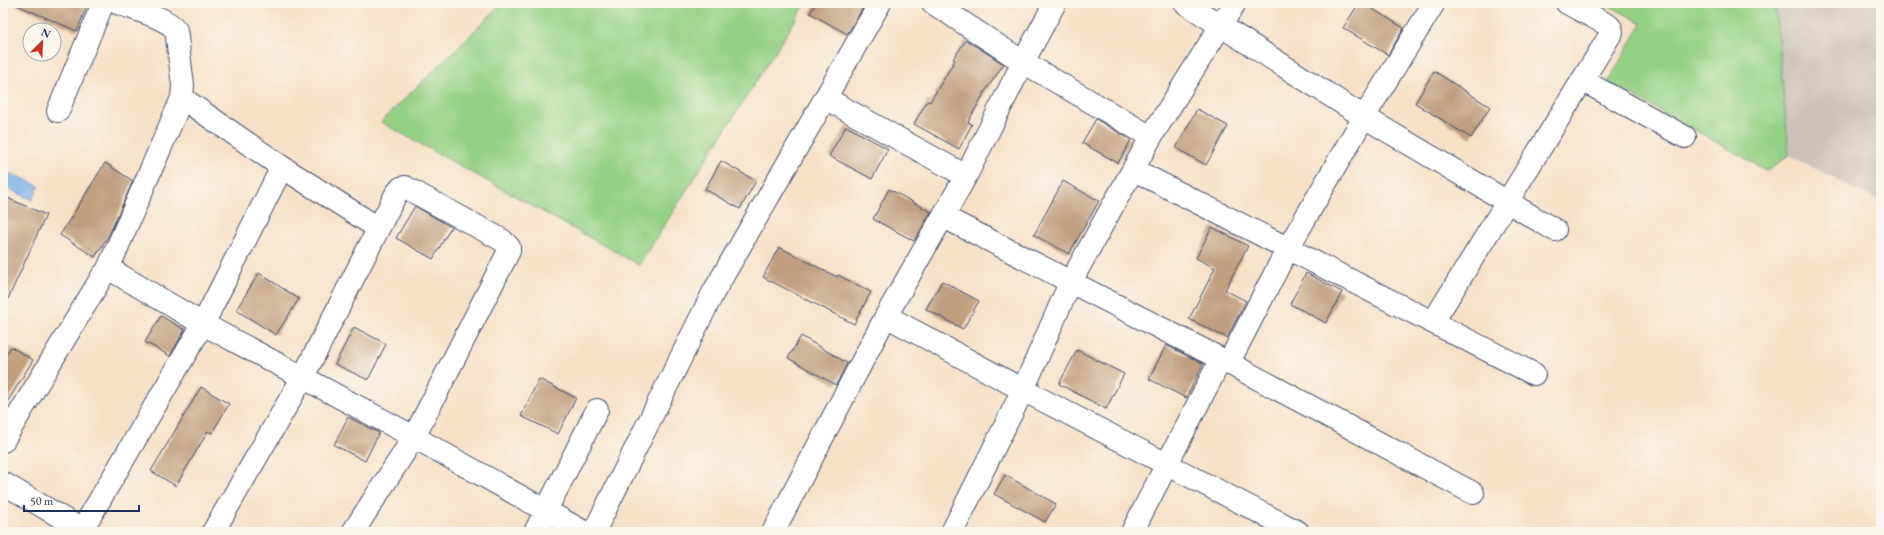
<svg xmlns="http://www.w3.org/2000/svg" width="1884" height="535" viewBox="0 0 1884 535" font-family="'EB Garamond',serif">
<rect width="100%" height="100%" fill="#fbf7ec"/>
<filter id="ink" filterUnits="userSpaceOnUse"><feTurbulence type="fractalNoise" baseFrequency=".025" numOctaves="2"/><feDisplacementMap in="SourceGraphic" scale="8" xChannelSelector="R" yChannelSelector="G"/><feConvolveMatrix kernelMatrix="1 2 1 2 8 2 1 2 1" color-interpolation-filters="sRGB"/></filter>
<filter id="wash" filterUnits="userSpaceOnUse"><feTurbulence type="fractalNoise" baseFrequency=".012" numOctaves="4" result="noise"/><feDisplacementMap in="SourceGraphic" scale="16" xChannelSelector="R" yChannelSelector="G"/><feGaussianBlur stdDeviation="0.9" result="paint"/><feColorMatrix in="noise" values="0 0 0 0 0 0 0 0 0 0 0 0 0 0 0 0 0 1.4 0 .05"/><feComposite in="paint" operator="in"/></filter>
<g filter="url(#wash)">
<rect width="100%" height="100%" fill="#f6e1c8"/>
<!-- industrial -->
<path fill="#cbc3b8" d="M1775 3H1881V202L1789 155Z"/>
<!-- green -->
<path fill="#95d185" stroke="#588072" d="M503 3H806L639 265 381 122Z
M1604 3H1775L1789 155 1768 171 1608 82 1642 23Z"/>
<!-- water -->
<path fill="#78ade5" stroke="#4a6ea2" d="M11 173 39 186 33 200 4 187Z"/>
<g id="blocks">
<!-- building -->
<path fill="#c09e7e" d="M12 3H88L77 31Z
M816 3H866L847 34 810 13Z
M1359 3H1363L1404 28 1388 55 1343 28Z
M966 40 1004 64 986 90 968 122 972 124 959 149 914 124 927 101 930 102 955 60 953 59Z
M1434 71 1490 107 1471 138 1415 103Z
M1197 109 1228 126 1206 165 1176 148Z
M1096 119 1131 140 1118 163 1082 143Z
M846 126 888 149 872 179 829 156Z
M721 161 756 181 740 209 705 189Z
M105 163 133 181 109 235 95 257 60 235Z
M1063 181 1099 201 1069 254 1034 235Z
M889 189 931 212 914 241 873 219Z
M3 196 46 215 3 310Z
M415 206 451 227 433 259 396 238Z
M1212 227 1248 246 1225 290 1246 301 1227 338 1189 319 1215 268 1196 258Z
M779 247 837 277 838 275 871 292 854 324 763 277Z
M259 273 299 299 276 335 236 310Z
M1306 273 1342 292 1326 323 1290 304Z
M942 281 979 301 963 329 926 309Z
M161 316 185 330 170 356 145 342Z
M354 327 386 344 368 380 335 364Z
M801 336 847 363 836 385 788 358Z
M1166 345 1203 364 1186 398 1149 379Z
M11 347 33 360 3 409V360Z
M1077 350 1124 374 1106 409 1059 384Z
M539 379 576 398 558 434 521 416Z
M201 387 229 404 212 433 208 431 176 486 151 471Z
M348 417 379 433 365 461 334 445Z
M1005 475 1056 504 1045 522 994 494Z"/>
</g>
</g>
<g filter="url(#ink)">
<use href="#blocks" fill-opacity="0" stroke="#3c4a6e" stroke-width="1"/>
<g fill="none" stroke-linecap="round" stroke-linejoin="round">
<defs>
<path id="minor" d="M117 3C133 9 166 17 176 30L183 85 182 98 282 167 378 228
M933 3 1023 62 1151 137
M1185 3 1364 117 1555 230
M1582 80 1685 137
M825 98 966 176
M58 111 103 3
M1134 170 1534 374
M944 217 1221 359 1473 493
M107 271 182 98
M886 316 1023 390 1298 532
M1433 322 1612 32 1611 28 1608 25 1567 3
M1228 364 1288 248 1364 117 1434 3
M3 441 103 275 107 271 111 270 203 324 414 437 584 532
M3 483 86 532
M82 530 203 324 282 167
M213 532 303 377 396 194 401 188 405 187 502 240 509 247V251L414 437 353 532
M535 532 597 410
M594 532 713 293 880 3
M773 532 886 316 966 176 1023 62 1055 3
M952 532 1023 390 1070 283 1151 137 1235 3
M1132 532 1221 359"/>
</defs>
<!-- minor casing -->
<use href="#minor" stroke="#3c4a6e" stroke-width="24"/>
<!-- minor -->
<use href="#minor" stroke="#fff" stroke-width="22"/>
</g>
</g>
<!-- margin -->
<rect width="1884" height="535" fill="none" stroke="#fbf7ec" stroke-width="16"/>
<!-- north arrow -->
<g transform="translate(42 42) rotate(24)"><circle r="19" fill="#fbf7ec" stroke="#a1a7b3"/>
<path d="M0-3L7 15L0 10L-7 15Z" fill="#c8321e"/>
<text y="-6" font-size="11" font-weight="bold" text-anchor="middle" fill="#1b2f5e">N</text>
</g>
<!-- scale -->
<path d="M24 505v6h115v-6" fill="none" stroke="#1b2f5e" stroke-width="2"/>
<text x="30" y="505" font-size="12" fill="#1b2f5e" stroke="#fbf7ec" stroke-width="3" paint-order="stroke">50 m</text>
</svg>
